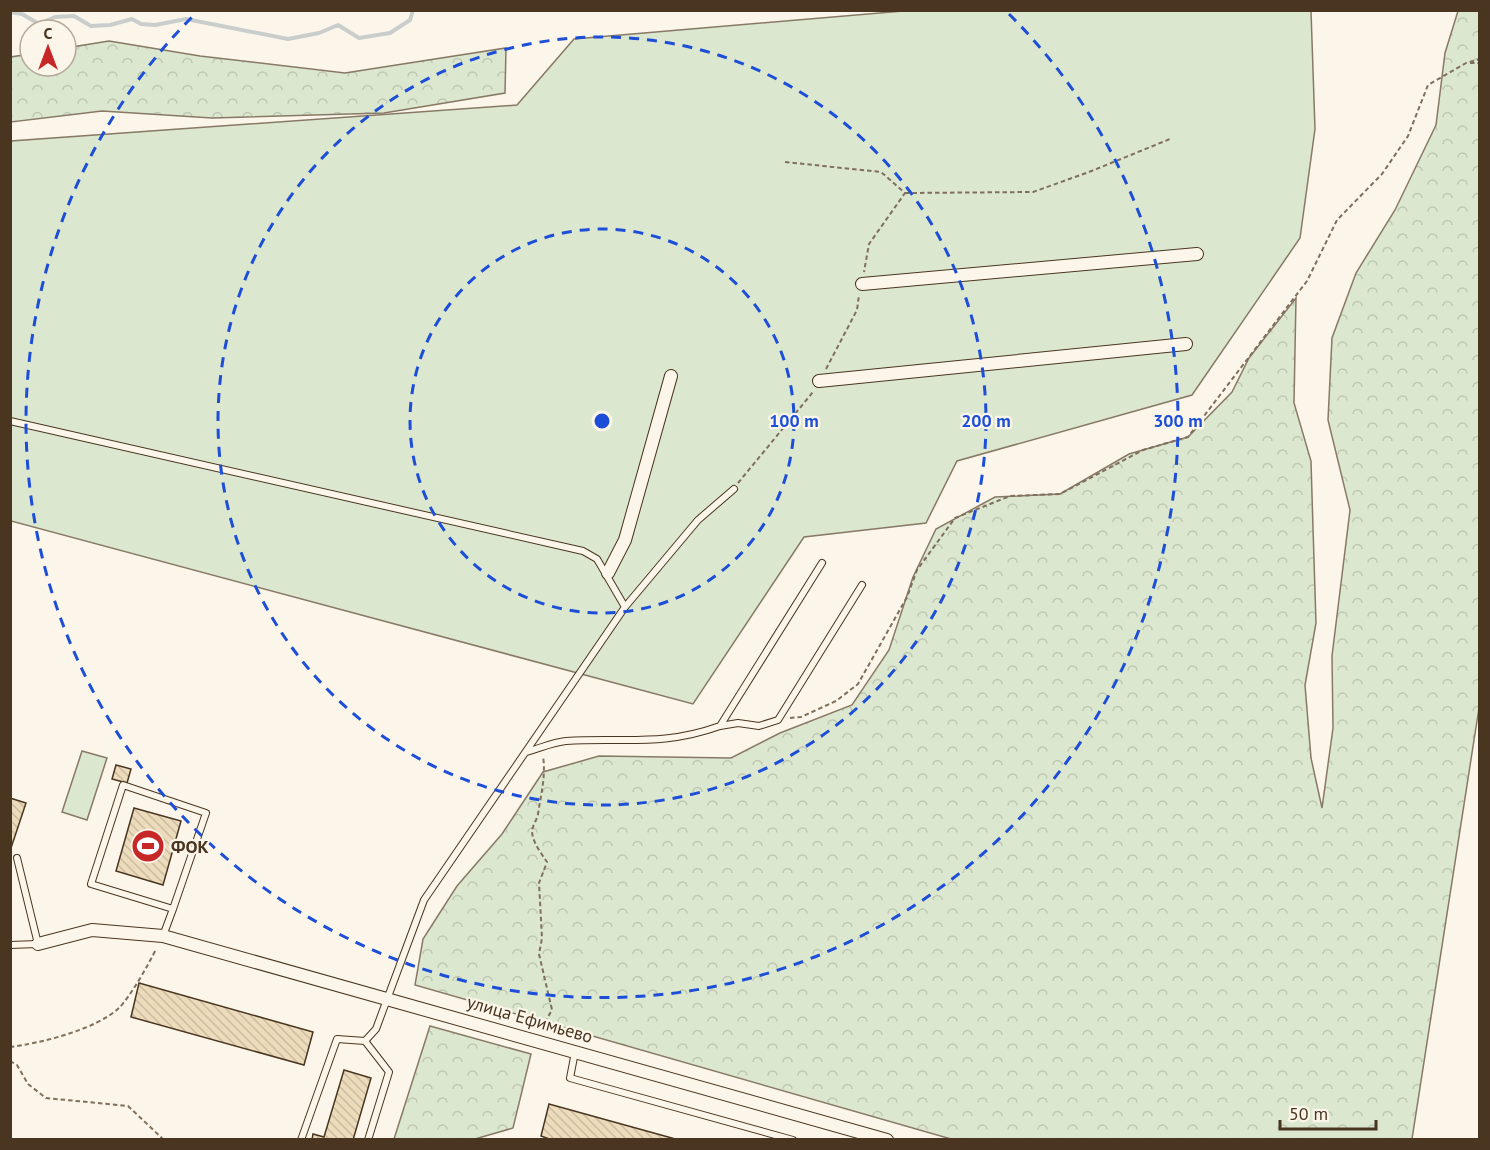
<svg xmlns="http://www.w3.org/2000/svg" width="1490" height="1150" viewBox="0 0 1490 1150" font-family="'PT Sans',sans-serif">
<defs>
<pattern id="forest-crowns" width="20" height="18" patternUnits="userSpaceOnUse" patternTransform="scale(1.5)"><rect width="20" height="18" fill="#dce7d0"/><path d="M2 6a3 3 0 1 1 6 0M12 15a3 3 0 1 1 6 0" fill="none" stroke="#bec7b2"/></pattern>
<pattern id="building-back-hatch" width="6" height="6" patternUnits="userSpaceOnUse" patternTransform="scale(1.5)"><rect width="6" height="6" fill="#ecdcbc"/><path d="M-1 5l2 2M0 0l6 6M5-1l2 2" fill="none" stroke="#ccbda1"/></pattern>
</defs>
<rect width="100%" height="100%" fill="#fbf6e9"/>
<!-- forest -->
<path fill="url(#forest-crowns)" stroke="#887966" stroke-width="1.5" d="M1458 11H1480L1479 708 1412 1139H951L415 985 423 939 457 886 502 834 543 772 599 756 731 758 780 733 852 705 889 650 913 577 936 529 995 497 1060 494 1129 454 1188 437 1232 392 1249 358 1296 298 1294 403 1311 461 1313 528 1316 623 1305 685 1311 758 1322 808 1333 728 1332 656 1350 510 1328 420 1332 338 1356 273 1395 210 1436 125 1445 53Z
M109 41 200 56 345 73 506 48 505 93 384 113 212 118 102 111 11 122V57L30 54V66H66V48Z
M430 1026 531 1054 513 1128 475 1139H394Z"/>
<!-- garden -->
<path fill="#dce7d0" stroke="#887966" stroke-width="1.5" d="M915 10 1311 11 1315 129 1300 238 1192 395 957 461 926 523 804 537 693 704 11 521V141L517 105 574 39Z
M82 751 107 758 87 820 62 812Z"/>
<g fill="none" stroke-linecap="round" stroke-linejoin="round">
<!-- stream -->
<path stroke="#c9cecd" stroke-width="4" d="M10 12 22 14 39 24 55 17 74 16 91 26 110 25 132 19 141 24 155 25 186 19 288 39 319 33 338 25 359 38 390 33 410 20 413 10"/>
</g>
<!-- building -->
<path fill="url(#building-back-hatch)" stroke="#4a3520" stroke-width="1.5" d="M116 765 131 769 127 783 112 779Z
M10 798 26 803 11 848H10Z
M134 808 181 821 163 885 116 871Z
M139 983 313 1032 304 1065 131 1017Z
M344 1070 371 1078 353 1140H312L313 1134 324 1137Z
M549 1104 679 1140H552L541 1136Z"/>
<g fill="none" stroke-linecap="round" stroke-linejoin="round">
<defs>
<path id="service" d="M10 421 583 551 597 559 625 607
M720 726 738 723 759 726 778 720 862 585
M526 752C538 749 553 742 566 741 625 737 661 747 720 726L822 563
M163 936 173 909 91 884 123 785 206 813 173 909
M10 945 38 944 17 858
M365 1041 389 1072 368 1140
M575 1052 570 1078 793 1140
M301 1140 337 1039 365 1041 376 1029 424 900 625 607 698 520 734 489"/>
<path id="minor" d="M862 284 1197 254
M819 381 1186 344
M608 573 625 540 671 376
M38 944 92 930 163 936 887 1140"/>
</defs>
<!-- service casing -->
<use href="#service" stroke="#4a3520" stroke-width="8"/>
<!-- minor casing -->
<use href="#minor" stroke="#4a3520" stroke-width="14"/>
<!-- path -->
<path stroke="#7f6f5c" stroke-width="2" stroke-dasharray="4.5 3" stroke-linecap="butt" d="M1470 63H1480
M785 162 881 172 905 193 869 244 864 272
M905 193 1033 192 1089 172 1170 139
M10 195V228
M826 369 857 310 859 295
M738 483 813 392
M790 718 801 717 836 701 858 684 907 597 917 570 955 518 1010 496 1060 494 1143 450 1188 437 1307 281 1337 220 1382 174 1408 136 1428 85 1466 63 1480 59
M541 1029 552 1010 539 954 542 938 539 883 547 862C541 853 533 843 532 832 532 826 537 820 538 814 541 794 546 776 543 756
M10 1047C41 1043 95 1030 119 1008 130 997 149 964 156 949
M10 1061 17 1065 28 1084 46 1098 128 1106 164 1140"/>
<!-- service -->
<use href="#service" stroke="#fbf6e9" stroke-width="6"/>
<!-- minor -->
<use href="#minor" stroke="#fbf6e9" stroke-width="12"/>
</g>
<!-- distance rings -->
<g fill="none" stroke="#1d4ed8" stroke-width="3" stroke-dasharray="10 8">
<circle cx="602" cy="421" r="192"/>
<circle cx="602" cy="421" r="384"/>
<path d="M1009 14A576 576 0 1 1 195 14"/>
</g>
<!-- icons -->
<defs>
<symbol id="stadium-disc" viewBox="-11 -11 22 22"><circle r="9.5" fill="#c62828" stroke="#fbf6e9"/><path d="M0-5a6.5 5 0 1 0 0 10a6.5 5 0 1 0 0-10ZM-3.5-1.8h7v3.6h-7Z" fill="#fff"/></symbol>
</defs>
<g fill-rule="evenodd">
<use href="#stadium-disc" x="129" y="827" width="38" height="38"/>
</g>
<g text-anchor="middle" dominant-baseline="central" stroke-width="4.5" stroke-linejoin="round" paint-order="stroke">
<!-- poi labels -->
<g font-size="18" font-weight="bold" fill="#4a3520" stroke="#fbf6e9" text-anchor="start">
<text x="171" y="846">ФОК</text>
</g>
<!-- street labels -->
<g font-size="18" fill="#4a3520" stroke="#fbf6e9">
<text transform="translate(530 1019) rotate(16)">улица Ефимьево</text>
</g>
</g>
<circle cx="602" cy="421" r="9" fill="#1d4ed8" stroke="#fbf6e9" stroke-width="3"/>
<g font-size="18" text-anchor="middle" font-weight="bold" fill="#1d4ed8" stroke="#fbf6e9" stroke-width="4.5" stroke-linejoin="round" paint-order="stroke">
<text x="794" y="427">100 m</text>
<text x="986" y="427">200 m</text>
<text x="1178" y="427">300 m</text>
</g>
<!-- border -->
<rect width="1490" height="1150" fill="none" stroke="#4a3520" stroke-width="24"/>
<!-- north arrow -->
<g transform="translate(48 48)"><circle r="28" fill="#fbf6e9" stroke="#b4a999" stroke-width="1.5"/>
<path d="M0-4.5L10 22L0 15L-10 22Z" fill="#c62828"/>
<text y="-9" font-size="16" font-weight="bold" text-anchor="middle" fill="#4a3520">С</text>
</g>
<!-- scale -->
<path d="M1280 1120v9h96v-9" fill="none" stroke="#4a3520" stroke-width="3"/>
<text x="1289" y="1120" font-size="18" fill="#4a3520" stroke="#fbf6e9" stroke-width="4.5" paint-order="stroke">50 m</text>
</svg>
